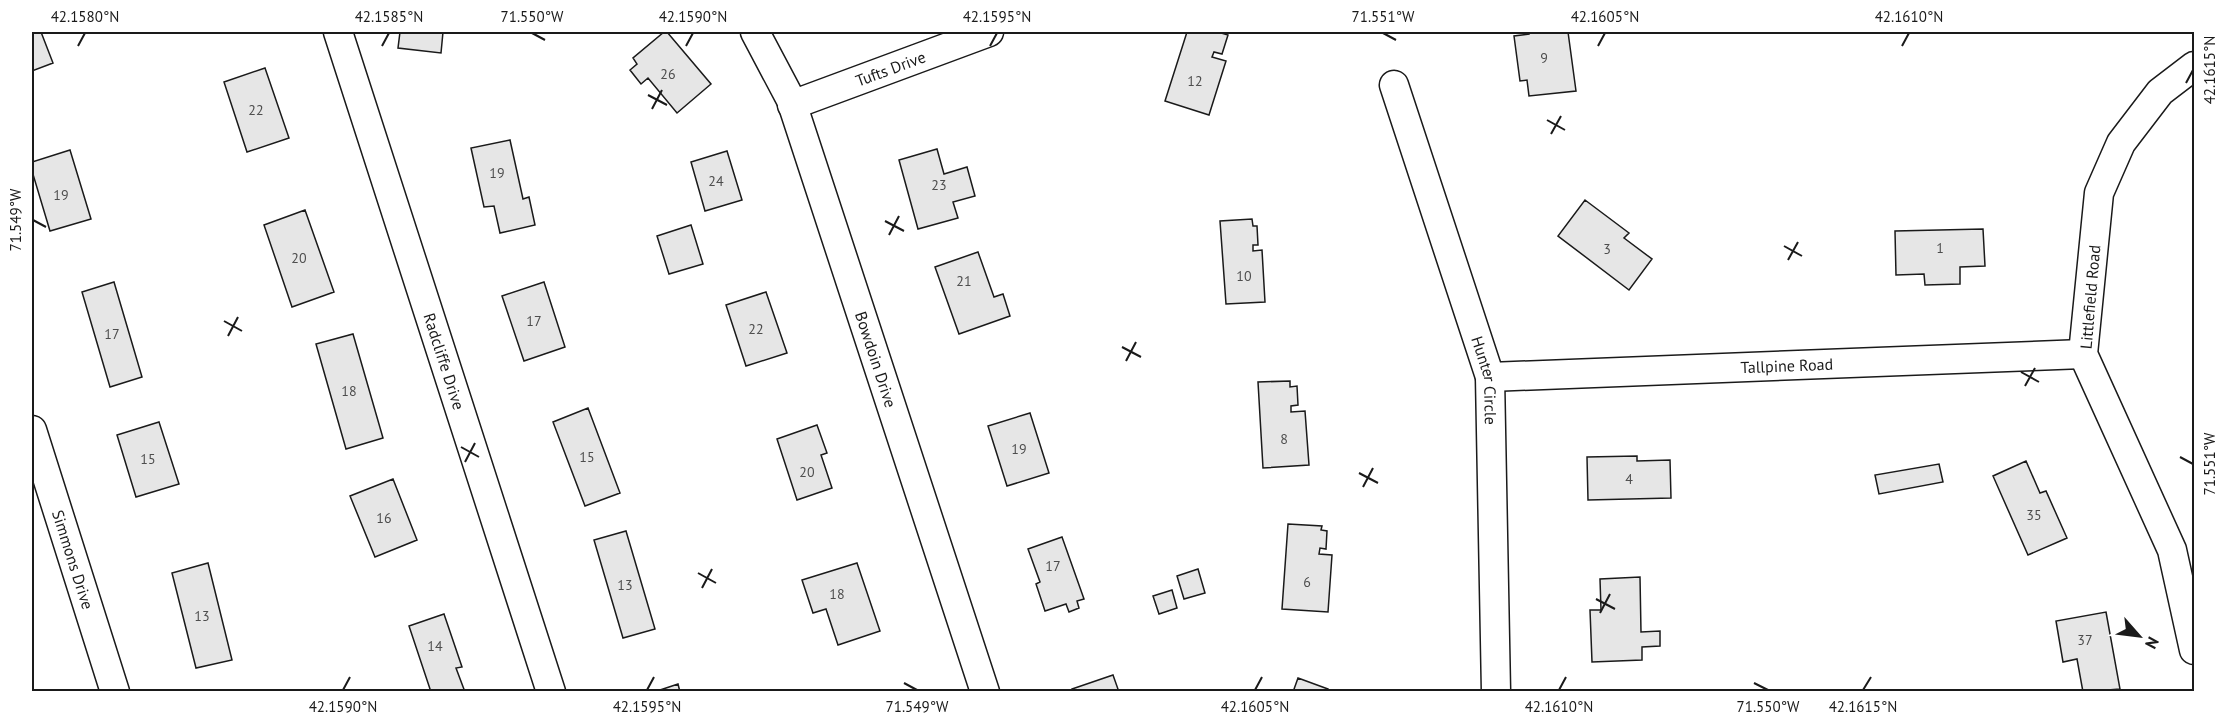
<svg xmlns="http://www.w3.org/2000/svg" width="2226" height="723" viewBox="0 0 2226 723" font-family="'PT Sans',sans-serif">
<rect width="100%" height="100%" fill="#fff"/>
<!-- building -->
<path fill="#e6e6e6" stroke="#1a1a1a" stroke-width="1.5" d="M32 32H41L53 63 32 71Z
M400 32H443L441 53 398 48Z
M664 32H667L711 84 677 113 648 78 641 84 630 70 637 64 633 58Z
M1187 32H1221V33L1228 35 1222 54 1214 52 1212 57 1226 61 1209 115 1165 101Z
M1529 32H1568L1576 91 1529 96 1527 80 1520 81 1514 36 1529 34Z
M265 68 289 138 247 152 224 82Z
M510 140 523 199 529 197 535 225 500 233 494 206 484 207 471 148Z
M937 149 944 174 967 167 975 196 953 202 958 218 918 229 899 160Z
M70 150 91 219 50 231 32 171V162Z
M727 151 742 200 705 211 691 162Z
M1585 200 1629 233 1624 238 1652 259 1629 290 1558 236Z
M305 210 334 292 292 307 264 225Z
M1252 219 1253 226H1257L1258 245H1253V251L1262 250 1265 302 1226 304 1220 221Z
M691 225 703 264 669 274 657 236Z
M1983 229 1985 266 1960 267V284L1925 285 1924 274 1896 275 1895 231Z
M978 252 994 297 1003 294 1010 316 959 334 935 267Z
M114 282 142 377 110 387 82 292Z
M544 282 565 347 524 361 502 296Z
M766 292 787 353 746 366 726 305Z
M353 334 383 438 346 449 316 344Z
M1290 381V387L1297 386 1298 405 1291 406V412L1305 411 1309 465 1263 468 1258 382Z
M588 408 620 493 585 506 553 422Z
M1030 413 1049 473 1007 486 988 426Z
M159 422 179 484 136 497 117 435Z
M817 425 827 453 821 455 832 488 797 500 777 439Z
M1637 456V461L1670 460 1671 498 1588 500 1587 457Z
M2026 461 2040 493 2046 491 2067 538 2028 555 1993 476Z
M1939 464 1943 482 1879 494 1875 475Z
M393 479 417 540 375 557 350 496Z
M1288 524 1322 526 1321 530 1327 531 1326 549 1320 548 1319 554 1332 555 1328 612 1282 609Z
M626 531 655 629 623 638 594 540Z
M1062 537 1084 599 1077 601 1079 608 1069 612 1066 604 1045 611 1036 584 1040 582 1028 549Z
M208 563 232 660 196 668 172 573Z
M857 563 880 631 838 645 826 609 813 613 802 580Z
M1198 569 1205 593 1184 599 1177 576Z
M1640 577 1641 632 1660 631V646L1642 647V660L1592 662 1590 610H1601L1600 579Z
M1172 590 1177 608 1159 614 1153 596Z
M2106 612 2120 689 2083 692 2077 659 2063 662 2056 621Z
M444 614 462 667 456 668 465 692H431L409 626Z
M1113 675 1119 692H1073L1072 689Z
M1298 678 1328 689 1327 692H1293Z
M678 684 680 692H654Z"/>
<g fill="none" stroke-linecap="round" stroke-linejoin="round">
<defs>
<g id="minor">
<path id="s1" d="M338 32 551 692"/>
<path id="s2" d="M755 32 791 100 985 692"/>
<path d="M2194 66 2160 92 2121 143 2099 193 2083 354 2172 550 2194 650"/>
<path id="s3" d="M1394 85 1490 377 1496 692"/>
<path id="s4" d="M792 105 989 32"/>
<path id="s5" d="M1490 377 2083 354"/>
<path id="s6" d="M32 430 115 692"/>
</g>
</defs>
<!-- minor casing -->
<use href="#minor" stroke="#1a1a1a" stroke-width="31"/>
<!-- minor -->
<use href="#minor" stroke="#fff" stroke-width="28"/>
</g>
<!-- ticks -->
<path fill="none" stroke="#1a1a1a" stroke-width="2" d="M532 33 545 40M1383 33 1396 40M78 46 85 33M382 46 389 33M686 46 693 33M990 46 997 33M1598 46 1605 33M1902 46 1909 33M2186 83 2193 70M648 95 667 105M652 109 662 90M1547 120 1565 130M1551 134 1561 116M33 220 46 227M885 221 904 231M889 235 899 216M1784 246 1802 256M1788 260 1798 242M224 321 242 331M228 336 238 317M1122 347 1141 357M1126 361 1136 342M2021 372 2039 382M2025 386 2035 368M461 447 479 457M2180 457 2193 464M465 462 475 443M1359 473 1378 483M1363 487 1373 468M698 573 716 583M702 588 712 569M1596 599 1615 609M1600 613 1610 594M904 683 917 690M1754 683 1768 690M343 690 350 677M647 690 654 677M1255 690 1262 677M1559 690 1566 677M1863 690 1871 677"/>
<g text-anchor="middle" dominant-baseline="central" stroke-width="4.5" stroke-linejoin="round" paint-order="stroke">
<!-- number labels -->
<g font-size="14" fill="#4d4d4d">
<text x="1544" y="58">9</text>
<text x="668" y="74">26</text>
<text x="1195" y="81">12</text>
<text x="256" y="110">22</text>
<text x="497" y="173">19</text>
<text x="716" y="181">24</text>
<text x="939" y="185">23</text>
<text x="61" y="195">19</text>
<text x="1940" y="248">1</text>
<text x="1607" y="249">3</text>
<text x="299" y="258">20</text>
<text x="1244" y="276">10</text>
<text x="964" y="281">21</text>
<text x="534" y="321">17</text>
<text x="756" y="329">22</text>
<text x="112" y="334">17</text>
<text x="349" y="391">18</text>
<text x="1284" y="439">8</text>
<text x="1019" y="449">19</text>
<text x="587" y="457">15</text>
<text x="148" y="459">15</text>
<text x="807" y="472">20</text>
<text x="1629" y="479">4</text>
<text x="2034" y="515">35</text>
<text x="384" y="518">16</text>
<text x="1053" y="566">17</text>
<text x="1307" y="582">6</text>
<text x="625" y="585">13</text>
<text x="837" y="594">18</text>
<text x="202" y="616">13</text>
<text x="2085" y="640">37</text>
<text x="435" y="646">14</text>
</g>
<!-- street labels -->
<g font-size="16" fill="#1a1a1a" stroke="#fff">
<text stroke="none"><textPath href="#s4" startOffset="105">Tufts Drive</textPath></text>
<text transform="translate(2090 297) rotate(-85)">Littlefield Road</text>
<text stroke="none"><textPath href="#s2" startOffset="350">Bowdoin Drive</textPath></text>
<text stroke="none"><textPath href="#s1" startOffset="346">Radcliffe Drive</textPath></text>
<text stroke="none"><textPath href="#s5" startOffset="297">Tallpine Road</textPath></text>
<text stroke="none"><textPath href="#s3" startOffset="310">Hunter Circle</textPath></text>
<text stroke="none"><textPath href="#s6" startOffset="136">Simmons Drive</textPath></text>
</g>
</g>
<!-- border -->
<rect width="2226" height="723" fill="none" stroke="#ffffff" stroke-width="66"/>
<!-- north arrow -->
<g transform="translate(2139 636) rotate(118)" stroke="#ffffff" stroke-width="4.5" paint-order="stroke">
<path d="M0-4.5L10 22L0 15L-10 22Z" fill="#1a1a1a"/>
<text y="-9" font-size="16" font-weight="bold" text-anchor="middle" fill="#1a1a1a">N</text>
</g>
<rect x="33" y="33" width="2160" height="657" fill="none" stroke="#1a1a1a" stroke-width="2"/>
<g font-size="15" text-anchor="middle" fill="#1a1a1a">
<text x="85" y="22">42.1580°N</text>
<text x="389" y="22">42.1585°N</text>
<text x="532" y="22">71.550°W</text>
<text x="693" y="22">42.1590°N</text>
<text x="997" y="22">42.1595°N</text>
<text x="1383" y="22">71.551°W</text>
<text x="1605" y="22">42.1605°N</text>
<text x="1909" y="22">42.1610°N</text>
<text transform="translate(2210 70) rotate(-90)" y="5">42.1615°N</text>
<text transform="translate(16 220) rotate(-90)" y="5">71.549°W</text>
<text transform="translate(2210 464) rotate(-90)" y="5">71.551°W</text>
<text x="343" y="712">42.1590°N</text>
<text x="647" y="712">42.1595°N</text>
<text x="917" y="712">71.549°W</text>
<text x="1255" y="712">42.1605°N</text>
<text x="1559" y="712">42.1610°N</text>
<text x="1768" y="712">71.550°W</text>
<text x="1863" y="712">42.1615°N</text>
</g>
</svg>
